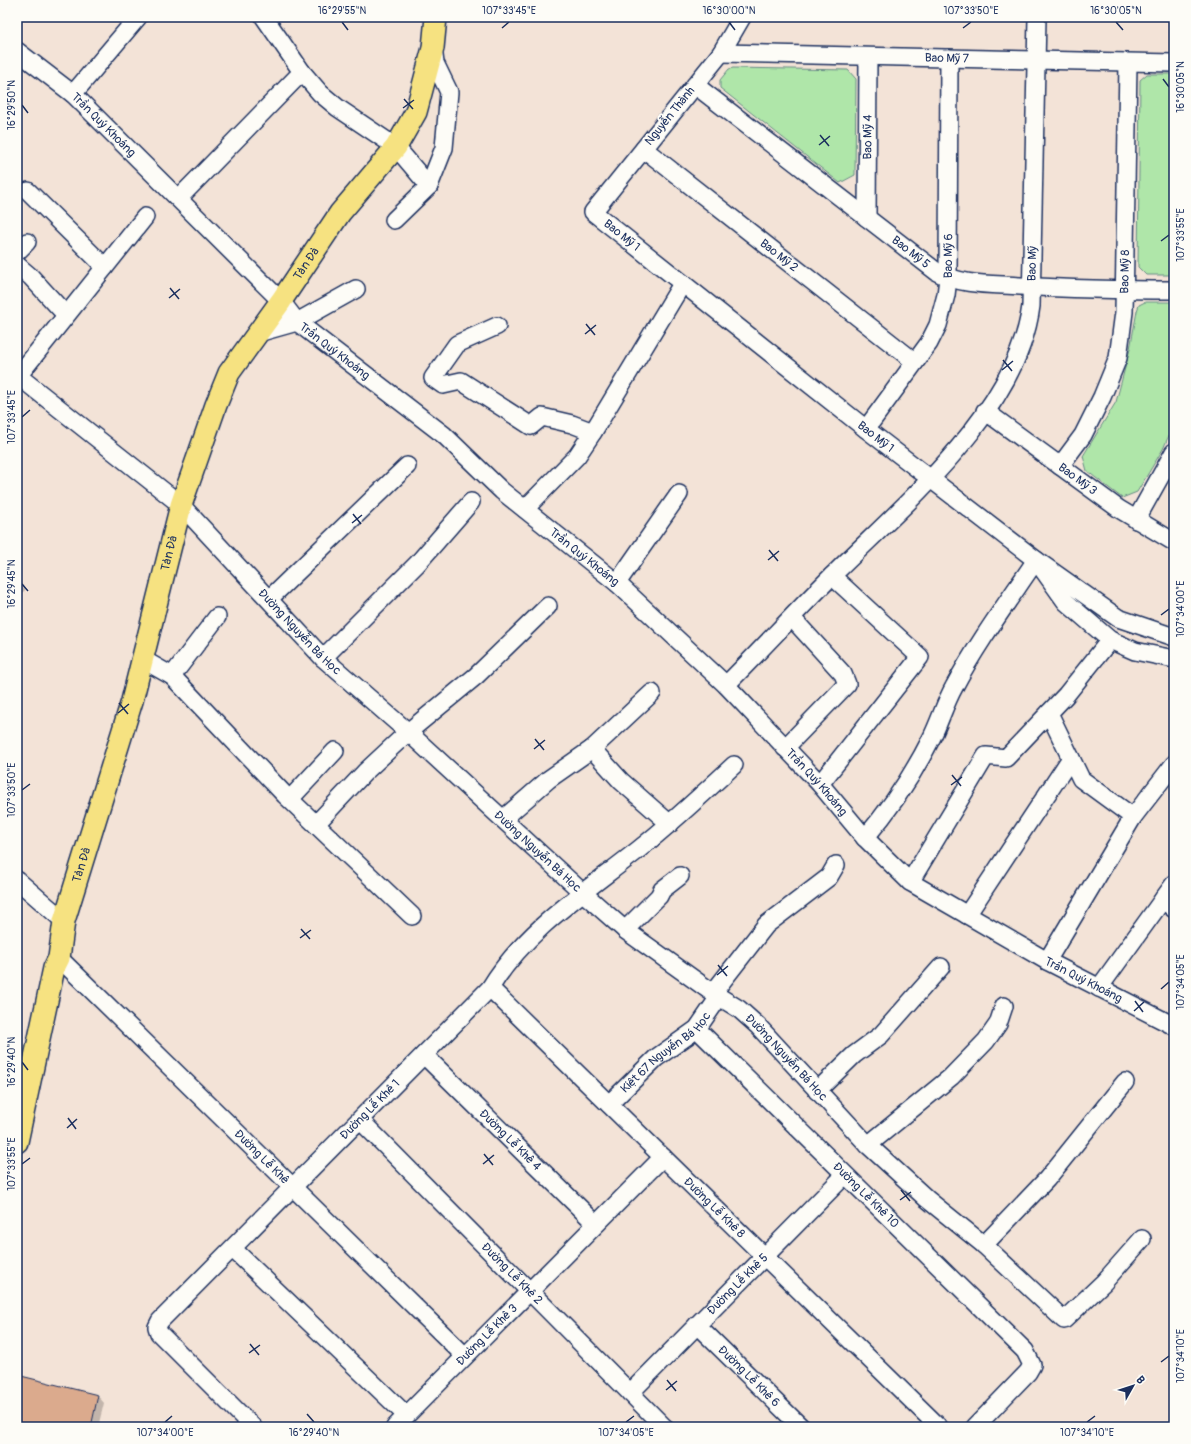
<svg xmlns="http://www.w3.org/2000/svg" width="1191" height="1444" viewBox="0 0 1191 1444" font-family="Pangolin,sans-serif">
<rect width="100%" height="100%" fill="#f3e3d7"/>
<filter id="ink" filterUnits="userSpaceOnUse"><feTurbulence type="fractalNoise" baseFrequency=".025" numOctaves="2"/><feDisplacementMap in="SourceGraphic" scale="8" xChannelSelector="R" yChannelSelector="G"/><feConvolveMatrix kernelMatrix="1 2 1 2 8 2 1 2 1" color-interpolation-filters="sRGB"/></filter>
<g filter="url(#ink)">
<!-- green -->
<path fill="#afe6a9" stroke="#658a84" d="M733 68 848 70 856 79 855 175 840 183 720 88V80L729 69Z
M1147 74H1174V275H1146L1138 267 1140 80Z
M1145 302H1174V424L1163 449 1137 492 1122 498 1087 471 1083 456 1116 402 1130 349 1137 311 1139 305Z"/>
<!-- shadow -->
<path fill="#0003" d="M17 579 26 589 17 598Z
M17 1376 98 1396 104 1403 98 1427H17Z"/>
<!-- building -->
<path fill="#dbaa8d" stroke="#1b2f5e" d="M17 1375 98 1395 91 1427H17Z"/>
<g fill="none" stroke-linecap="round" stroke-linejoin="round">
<defs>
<g id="minor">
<path d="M264 17 302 72 320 93 338 108 396 147 429 186"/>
<path id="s1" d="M742 17 721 53 593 212 866 429 1036 560 1118 618 1174 637"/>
<path id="s2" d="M17 51 73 94 281 301 297 322 444 435 502 491 617 583 726 685 820 784 865 838 910 882 1047 961 1174 1026"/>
<path id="s3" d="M721 53 1174 63"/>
<path id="s4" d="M695 85 937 272C962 286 992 284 1020 286 1072 289 1123 290 1174 290"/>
<path d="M73 94 138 17"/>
<path id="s5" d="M644 149 915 362"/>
<path d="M28 191 105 267"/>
<path d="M179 198 302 72"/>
<path id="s6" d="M867 218 868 57"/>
<path d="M394 220 429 186 444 148 449 92 435 63 433 48"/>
<path d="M17 252 27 242"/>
<path d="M17 265 31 277 66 315"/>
<path d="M497 326 457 344 433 378 443 385 461 381 531 426 542 417 572 424 593 432"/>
<path d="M258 333 297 322 356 289"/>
<path id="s7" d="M17 375 181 505 323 658 408 732 582 892 625 930 713 993 739 1009 758 1026 868 1145 927 1199 984 1245 1064 1320 1104 1282 1142 1239"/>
<path d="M18 376 145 217"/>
<path id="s8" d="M985 411 1119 509 1174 542"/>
<path id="s9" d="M866 429 929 343 938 325 946 295 948 278 949 58"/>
<path id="s10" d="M1060 466 1083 435 1102 397 1118 358 1124 312 1128 63"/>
<path d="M525 509 577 456 593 432 682 284"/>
<path d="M1136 520 1174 452"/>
<path d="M617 583 679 494"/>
<path d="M269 599 407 466"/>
<path d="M323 658 417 564 471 502"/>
<path d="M142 659 172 676 285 795 412 916"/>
<path d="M172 676 217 617"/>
<path id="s11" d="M726 685C764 647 800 607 838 570 908 501 1018 409 1031 306L1037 17"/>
<path d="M1049 713 1081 779 1133 817"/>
<path d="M785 748 847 684 843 674 792 618"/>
<path d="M592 749 621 781 670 824"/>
<path d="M820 784 920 657 832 576"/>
<path d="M290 799 335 751"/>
<path d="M503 819 549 779 592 749 652 693"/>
<path d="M316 824 365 772 408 732 476 676 548 606"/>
<path d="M865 838C891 808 914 773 932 737 940 721 945 703 954 687 976 645 1009 600 1036 560L1066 602 1110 640 1135 651 1174 659"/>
<path d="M17 880 64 921"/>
<path d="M910 882 986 756 1006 758 1066 695 1110 640"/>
<path d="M1163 899 1174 909"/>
<path d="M967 915 1071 758"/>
<path d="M625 930 659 896 662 890 680 876"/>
<path id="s12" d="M59 958 465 1356"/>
<path d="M1047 961 1133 817 1174 764"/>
<path id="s13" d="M490 988 939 1427"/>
<path d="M1099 988 1174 884"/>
<path d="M713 993 766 925 829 877 836 865"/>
<path id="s14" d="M697 1029 1025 1351 1032 1365 1028 1372 975 1427"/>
<path id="s15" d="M424 1055 596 1224"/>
<path d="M817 1091 854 1055 881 1035 941 967"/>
<path id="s16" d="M609 1104 656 1058 697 1029 719 997"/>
<path id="s17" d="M360 1120 664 1427"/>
<path d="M868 1145 951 1077 986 1041 998 1024 1004 1006"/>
<path d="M984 1245 1047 1179 1125 1082"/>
<path d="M233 1249 406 1415"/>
<path id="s18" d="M697 1325 801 1427"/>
<path id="s19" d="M630 1393 845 1175"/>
<path id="s20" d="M253 1427 159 1333 157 1327 160 1321 490 988C526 929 585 892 638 850 672 823 703 794 734 765"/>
<path id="s21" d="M395 1427 663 1157"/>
</g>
<g id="major">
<path id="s22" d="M17 1142 54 968 59 958 64 921 132 701 181 505 216 405 229 373 281 301 340 213 396 147 416 112 433 48 436 17"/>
</g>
</defs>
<!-- minor casing -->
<use href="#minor" stroke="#1b2f5e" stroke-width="20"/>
<!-- major casing -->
<use href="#major" stroke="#1b2f5e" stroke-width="24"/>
<!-- minor -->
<use href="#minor" stroke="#fdfcf7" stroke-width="17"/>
<!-- major -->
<use href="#major" stroke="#f6e281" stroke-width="21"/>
</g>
</g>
<!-- ticks -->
<path fill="none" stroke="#1b2f5e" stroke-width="1.5" d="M342 22 348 30M729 22 735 30M1116 22 1123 30M502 28 509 22M963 28 971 22M1163 79 1169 87M404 99 413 109M22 105 28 113M403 108 414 100M820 135 829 146M819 145 830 136M1161 241 1169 235M170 288 179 299M169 298 180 289M586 324 595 335M585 334 596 325M1003 360 1012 371M1002 370 1013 361M22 417 30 410M353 514 361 524M352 523 362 515M769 550 778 561M768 560 779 551M22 584 28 591M1161 615 1169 609M119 703 128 714M118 713 129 704M535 739 544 750M534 749 545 740M952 775 961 786M951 785 962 777M22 790 30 784M301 929 310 939M300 938 311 930M718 965 727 976M717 975 728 966M1161 989 1169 982M1135 1001 1143 1012M1134 1011 1144 1002M22 1062 28 1070M68 1118 76 1129M67 1128 77 1119M484 1154 493 1165M22 1164 30 1158M483 1164 494 1155M901 1190 910 1201M900 1200 911 1192M250 1344 259 1355M249 1353 260 1345M1161 1362 1169 1356M667 1380 676 1391M666 1390 677 1381M307 1414 314 1422M165 1422 172 1416M626 1422 634 1416M1087 1422 1095 1416"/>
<g text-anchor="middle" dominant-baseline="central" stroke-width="4" stroke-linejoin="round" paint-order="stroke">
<!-- street labels -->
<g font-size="12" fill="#1b2f5e" stroke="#fdfcf7">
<text stroke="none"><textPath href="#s3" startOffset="226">Bao Mỹ 7</textPath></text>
<text transform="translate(670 116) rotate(-51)">Nguyễn Thành</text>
<text stroke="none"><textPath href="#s2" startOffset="114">Trần Quý Khoáng</textPath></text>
<text stroke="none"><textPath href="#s6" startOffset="81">Bao Mỹ 4</textPath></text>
<text stroke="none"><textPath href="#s1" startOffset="283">Bao Mỹ 1</textPath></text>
<text stroke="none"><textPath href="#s4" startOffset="273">Bao Mỹ 5</textPath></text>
<text stroke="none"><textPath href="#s9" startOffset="197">Bao Mỹ 6</textPath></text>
<text stroke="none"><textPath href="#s5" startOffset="172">Bao Mỹ 2</textPath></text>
<text stroke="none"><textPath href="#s11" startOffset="536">Bao Mỹ</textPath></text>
<text stroke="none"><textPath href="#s22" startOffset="933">Tản Đà</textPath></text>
<text stroke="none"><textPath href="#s10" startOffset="210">Bao Mỹ 8</textPath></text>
<text stroke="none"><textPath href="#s2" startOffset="438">Trần Quý Khoáng</textPath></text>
<text stroke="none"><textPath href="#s1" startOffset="607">Bao Mỹ 1</textPath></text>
<text stroke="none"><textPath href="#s8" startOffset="115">Bao Mỹ 3</textPath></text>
<text stroke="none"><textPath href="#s22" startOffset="609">Tản Đà</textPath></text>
<text stroke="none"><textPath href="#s2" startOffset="762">Trần Quý Khoáng</textPath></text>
<text stroke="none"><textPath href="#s7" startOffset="383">Đường Nguyễn Bá Học</textPath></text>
<text stroke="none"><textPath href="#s2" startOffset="1086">Trần Quý Khoáng</textPath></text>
<text stroke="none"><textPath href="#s7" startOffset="707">Đường Nguyễn Bá Học</textPath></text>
<text stroke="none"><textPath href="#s22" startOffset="285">Tản Đà</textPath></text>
<text stroke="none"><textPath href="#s2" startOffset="1422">Trần Quý Khoáng</textPath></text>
<text stroke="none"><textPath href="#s16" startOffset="77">Kiệt 67 Nguyễn Bá Học</textPath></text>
<text stroke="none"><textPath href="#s7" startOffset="1031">Đường Nguyễn Bá Học</textPath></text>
<text stroke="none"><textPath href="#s20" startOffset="444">Đường Lễ Khê 1</textPath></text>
<text stroke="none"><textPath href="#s15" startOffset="121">Đường Lễ Khê 4</textPath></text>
<text stroke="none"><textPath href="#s12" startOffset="284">Đường Lễ Khê</textPath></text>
<text stroke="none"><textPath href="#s14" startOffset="237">Đường Lễ Khê 10</textPath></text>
<text stroke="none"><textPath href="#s13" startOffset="314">Đường Lễ Khê 8</textPath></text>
<text stroke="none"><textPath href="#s17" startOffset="216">Đường Lễ Khê 2</textPath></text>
<text stroke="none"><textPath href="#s19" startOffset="153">Đường Lễ Khê 5</textPath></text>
<text stroke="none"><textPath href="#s21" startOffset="130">Đường Lễ Khê 3</textPath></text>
<text stroke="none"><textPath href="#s18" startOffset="73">Đường Lễ Khê 6</textPath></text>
</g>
</g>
<!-- margin -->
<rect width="1191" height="1444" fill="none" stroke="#fdfcf7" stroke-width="44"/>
<!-- north arrow -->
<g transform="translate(1133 1386) rotate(51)" stroke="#fdfcf7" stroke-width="3" paint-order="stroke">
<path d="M0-3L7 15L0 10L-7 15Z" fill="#1b2f5e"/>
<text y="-6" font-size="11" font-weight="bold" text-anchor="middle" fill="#1b2f5e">B</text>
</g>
<rect x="22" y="22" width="1147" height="1400" fill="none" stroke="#1b2f5e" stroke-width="1.5"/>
<g font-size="10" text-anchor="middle" fill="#1b2f5e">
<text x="342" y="14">16°29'55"N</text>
<text x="509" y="14">107°33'45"E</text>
<text x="729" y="14">16°30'00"N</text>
<text x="971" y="14">107°33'50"E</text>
<text x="1116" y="14">16°30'05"N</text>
<text transform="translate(1180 87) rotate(-90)" y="4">16°30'05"N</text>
<text transform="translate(11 105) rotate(-90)" y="4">16°29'50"N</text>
<text transform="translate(1180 235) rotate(-90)" y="4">107°33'55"E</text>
<text transform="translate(11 417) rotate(-90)" y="4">107°33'45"E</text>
<text transform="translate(11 584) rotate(-90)" y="4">16°29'45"N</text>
<text transform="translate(1180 609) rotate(-90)" y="4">107°34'00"E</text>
<text transform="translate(11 790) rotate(-90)" y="4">107°33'50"E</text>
<text transform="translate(1180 982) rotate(-90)" y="4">107°34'05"E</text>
<text transform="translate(11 1062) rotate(-90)" y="4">16°29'40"N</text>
<text transform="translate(11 1164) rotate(-90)" y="4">107°33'55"E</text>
<text transform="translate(1180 1356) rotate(-90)" y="4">107°34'10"E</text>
<text x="165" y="1436">107°34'00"E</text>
<text x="314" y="1436">16°29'40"N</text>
<text x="626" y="1436">107°34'05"E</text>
<text x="1087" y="1436">107°34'10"E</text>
</g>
</svg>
